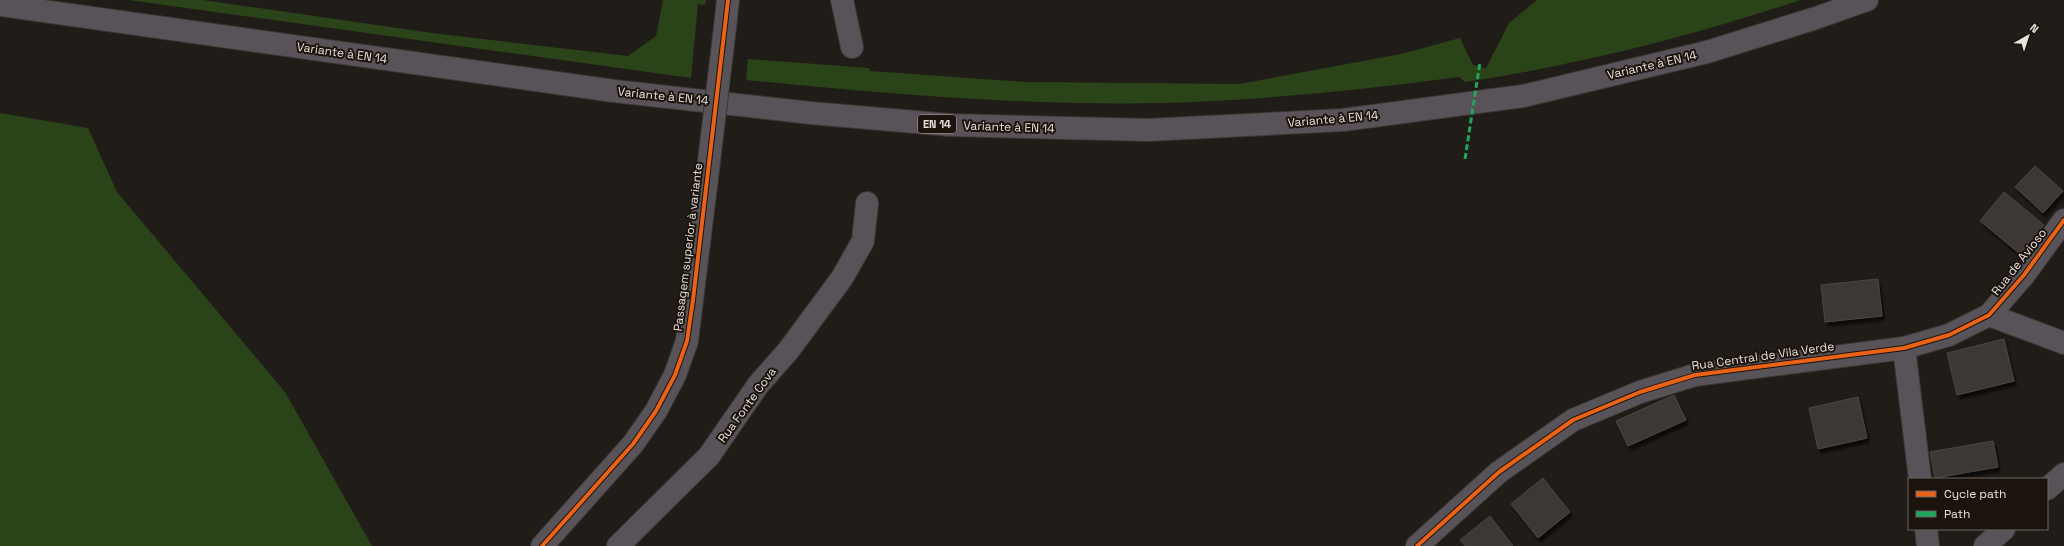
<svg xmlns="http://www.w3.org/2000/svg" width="2064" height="546" viewBox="0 0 2064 546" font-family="'Space Grotesk',sans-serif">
<defs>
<filter id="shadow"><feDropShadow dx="2.5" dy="4.5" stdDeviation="1" flood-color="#0009"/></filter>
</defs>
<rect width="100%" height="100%" fill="#201c18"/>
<!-- green -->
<path fill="#2b4318" d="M129 0H203L432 33 628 56 656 36 663 0H706L705 5 698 4 691 78Z
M1537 0H1801C1692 36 1579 65 1465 82L1459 77C1362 90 1264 100 1166 103 1026 106 885 94 746 80L748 59 869 68 870 71 1025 82 1239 84 1401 54 1460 38 1473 65 1486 68 1509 23Z
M0 113 88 128 117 192 285 392 372 546H0Z"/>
<!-- building -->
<path fill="#3c3835" stroke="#4b4744" filter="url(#shadow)" d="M2035 166 2063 191 2043 213 2015 187Z
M2004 192 2044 225 2020 254 1980 221Z
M1878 279 1882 316 1825 322 1821 285Z
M2004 339 2014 381 1957 395 1947 353Z
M1674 395 1686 420 1628 446 1616 421Z
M1858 397 1867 438 1818 449 1809 408Z
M1993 441 1998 467 1935 478 1930 452Z
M1543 478 1570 512 1538 538 1511 504Z
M1490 516 1513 546H1465L1460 540Z"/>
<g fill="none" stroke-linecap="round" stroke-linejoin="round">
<defs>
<path id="minor" d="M842 0 852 47
M725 27 728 0
M1989 315 2064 343
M1904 348 1920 479
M2047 489 2064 474
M1926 529 1928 546
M542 546 633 444 656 411 675 375 687 341 707 178
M618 546 709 456 758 385 788 351 842 278 863 241 867 203
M1417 546 1499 472 1573 420 1640 392 1695 375 1904 348 1949 335 1989 315 2024 275 2064 220
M1985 546 2004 529"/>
<path id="major" d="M0 5 614 91 811 113 950 125 1148 130 1343 120 1523 96 1707 52 1816 18 1867 0"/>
</defs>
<!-- minor casing -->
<use href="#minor" stroke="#3b3834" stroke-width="24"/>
<!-- major casing -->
<use href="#major" stroke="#3b3834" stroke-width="24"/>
<!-- minor -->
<use href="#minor" stroke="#585358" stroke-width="22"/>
<!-- major -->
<use href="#major" stroke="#595359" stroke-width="22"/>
<defs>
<path id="minor-bridge" d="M707 178 725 27"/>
</defs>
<!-- minor-bridge casing -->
<use href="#minor-bridge" stroke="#3b3834" stroke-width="24" stroke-linecap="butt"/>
<!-- minor-bridge -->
<use href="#minor-bridge" stroke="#585358" stroke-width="22"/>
<!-- quiet -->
<path stroke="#20a55d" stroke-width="3" stroke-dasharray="6 3" stroke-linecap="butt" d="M1465 159 1480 62"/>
<defs>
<path id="cycleway" d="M542 546 633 444 656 411 675 375 687 341 693 300 728 0
M1417 546 1499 472 1573 420 1640 392 1695 375 1904 348 1949 335 1989 315 2024 275 2064 220"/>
</defs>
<!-- cycleway casing -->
<use href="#cycleway" stroke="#1b130c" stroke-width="6"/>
<!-- cycleway -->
<use href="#cycleway" stroke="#ea6118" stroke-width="4"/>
</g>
<g text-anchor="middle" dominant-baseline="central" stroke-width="4" stroke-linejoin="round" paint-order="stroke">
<!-- shield labels -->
<rect fill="#1b130c" stroke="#aaa49e" stroke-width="1" x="918" y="115" width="38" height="18" rx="3"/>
<g font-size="11" font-weight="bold" fill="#e8e2dd">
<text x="937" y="124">EN 14</text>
</g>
<!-- street labels -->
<g font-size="12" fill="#e8e2dd" stroke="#1b130c">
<text transform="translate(342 53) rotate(8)">Variante à EN 14</text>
<text transform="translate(1652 65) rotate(-13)">Variante à EN 14</text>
<text transform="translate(663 96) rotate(6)">Variante à EN 14</text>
<text transform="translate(1333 119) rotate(-5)">Variante à EN 14</text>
<text transform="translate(1009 127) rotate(2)">Variante à EN 14</text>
<text transform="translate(688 247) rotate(-83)">Passagem superior à variante</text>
<text transform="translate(2019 262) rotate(-52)">Rua de Avioso</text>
<text transform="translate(1763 356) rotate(-8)">Rua Central de Vila Verde</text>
<text transform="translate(747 405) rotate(-54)">Rua Fonte Cova</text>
</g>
</g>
<!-- legend -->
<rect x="1908" y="478" width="140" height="52" fill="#1b130c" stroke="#6d6660"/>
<rect x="1916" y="491" width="20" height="6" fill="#ea6118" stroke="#6d6660"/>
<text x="1944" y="498" font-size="12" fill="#e8e2dd">Cycle path</text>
<rect x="1916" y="511" width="20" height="6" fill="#20a55d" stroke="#6d6660"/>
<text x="1944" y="518" font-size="12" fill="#e8e2dd">Path</text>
<!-- north arrow -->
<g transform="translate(2028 36) rotate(39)" stroke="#1b130c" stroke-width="3" paint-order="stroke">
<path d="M0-3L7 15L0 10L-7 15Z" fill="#e8e2dd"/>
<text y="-6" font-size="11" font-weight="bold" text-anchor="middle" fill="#e8e2dd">N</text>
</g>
</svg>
